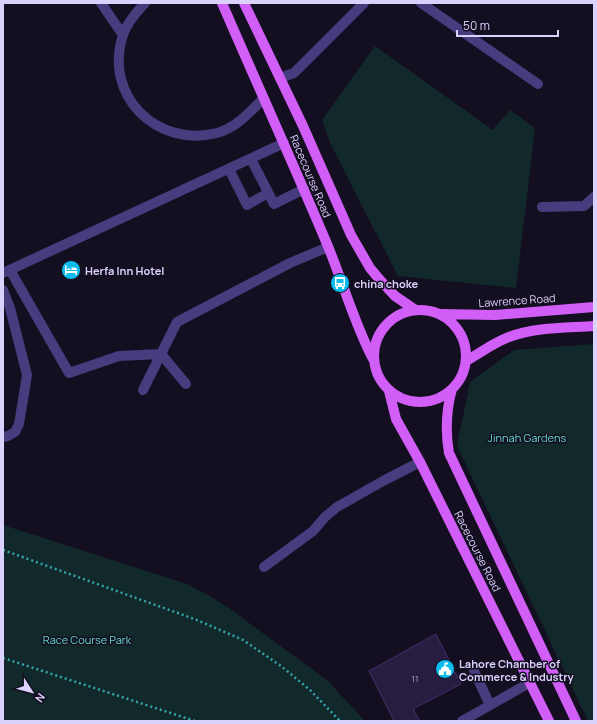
<svg xmlns="http://www.w3.org/2000/svg" width="597" height="724" viewBox="0 0 597 724" font-family="Manrope,sans-serif">
<rect width="100%" height="100%" fill="#140e21"/>
<!-- green -->
<path fill="#12292b" d="M375 46 493 130 510 110 535 128 516 288 398 276 331 145 322 120Z
M594 344V721H588L457 446 470 382 514 350Z
M3 525 187 584 208 595 229 608 328 681 365 721H3Z"/>
<!-- building -->
<path fill="#281c41" stroke="#422f6c" d="M436 634 461 684 413 709 420 721H394L369 671Z"/>
<g fill="none" stroke-linecap="round" stroke-linejoin="round">
<!-- path -->
<path stroke="#34a6ad" stroke-width="2.5" stroke-dasharray="2 3" stroke-linecap="butt" d="M3 550 197 620 243 640 281 666 310 690 340 721
M3 658 195 721"/>
<!-- minor -->
<path stroke="#463c7e" stroke-width="10" d="M101 3 123 35
M145 3C136 13 127 23 123 35 103 96 157 148 217 133 236 128 250 112 263 99
M421 3 538 84
M280 78 294 73 364 3
M251 159 274 204 304 189
M229 169 247 205 268 193
M542 207 584 206 594 197
M10 270 69 373 119 356 161 354 186 384
M3 273 284 143
M3 290 10 308 27 375 19 424 15 432 8 436 3 437
M143 390 177 322 290 263 328 247
M264 567 313 531 325 517 337 507 383 481 420 462
M474 671 490 705
M462 721 531 682"/>
<!-- major -->
<path stroke="#d05ef7" stroke-width="10" d="M222 3C257 84 293 163 327 244 343 282 354 323 373 359
M244 3 303 126 351 235 370 268 380 280 395 296 414 309
M374 356a46 46 0 1 1 92 0a46 46 0 1 1-92 0Z
M441 314 495 315 594 307
M466 361C480 353 493 343 509 337 535 327 566 328 594 326
M452 389C446 411 445 430 449 453L576 721
M389 391 396 419 420 462 549 721"/>
</g>
<!-- icons -->
<defs>
<symbol id="hotel-disc" viewBox="-11 -11 22 22"><circle r="9.5" fill="#0cbcee" stroke="#140e21"/><path d="M-6-4.5h1.5V1H6V5H4.5V3h-9V5H-6ZM-4 0a1.8 1.8 0 1 1 3.6 0ZM.5 0V-2.5h3Q6-2.5 6 0Z" fill="#fff"/></symbol>
<symbol id="bus-disc" viewBox="-11 -11 22 22"><circle r="9.5" fill="#0cbcee" stroke="#140e21"/><path d="M-5-6H5V4H4V6H2V4H-2V6H-4V4H-5ZM-3.5-4V0h7V-4ZM-3.5 1.2v1.5H-2V1.2ZM2 1.2v1.5H3.5V1.2Z" fill="#fff"/></symbol>
<symbol id="civic-disc" viewBox="-11 -11 22 22"><circle r="9.5" fill="#0cbcee" stroke="#140e21"/><path d="M-.6-6.5H3V-4.5H.6V-3L4-1V1h2V6H-6V1h2V-1L-.6-3ZM-1.2 2.5V6h2.4V2.5Z" fill="#fff"/></symbol>
</defs>
<g fill-rule="evenodd">
<use href="#hotel-disc" x="60" y="259" width="22" height="22"/>
<use href="#bus-disc" x="329" y="272" width="22" height="22"/>
<use href="#civic-disc" x="434" y="658" width="22" height="22"/>
</g>
<g text-anchor="middle" dominant-baseline="central" stroke-width="3" stroke-linejoin="round" paint-order="stroke">
<!-- number labels -->
<g font-size="9" fill="#aea4ce">
<text x="415" y="678">11</text>
</g>
<!-- street labels -->
<g font-size="11" fill="#dbd1fd" stroke="#140e21">
<text transform="translate(311 176) rotate(67)">Racecourse Road</text>
<text transform="translate(517 300) rotate(-4)">Lawrence Road</text>
<text transform="translate(478 551) rotate(63)">Racecourse Road</text>
</g>
<!-- poi labels -->
<g font-size="11" font-weight="bold" fill="#dbd1fd" stroke="#140e21" text-anchor="start">
<text x="85" y="270">Herfa Inn Hotel</text>
<text x="354" y="283">china choke</text>
<text x="459" y="663">Lahore Chamber of<tspan x="459" dy="13">Commerce &amp; Industry</tspan></text>
</g>
<!-- park labels -->
<g font-size="11" fill="#61d9c9" stroke="#140e21">
<text x="527" y="437">Jinnah Gardens</text>
<text x="87" y="639">Race Course Park</text>
</g>
</g>
<!-- border -->
<rect width="597" height="724" fill="none" stroke="#dbd1fd" stroke-width="8"/>
<!-- north arrow -->
<g transform="translate(32 692) rotate(126)" stroke="#140e21" stroke-width="3" paint-order="stroke">
<path d="M0-3L7 15L0 10L-7 15Z" fill="#dbd1fd"/>
<text y="-6" font-size="11" font-weight="bold" text-anchor="middle" fill="#dbd1fd">N</text>
</g>
<!-- scale -->
<path d="M457 30v6h101v-6" fill="none" stroke="#dbd1fd" stroke-width="2"/>
<text x="463" y="30" font-size="12" fill="#dbd1fd" stroke="#140e21" stroke-width="3" paint-order="stroke">50 m</text>
</svg>
